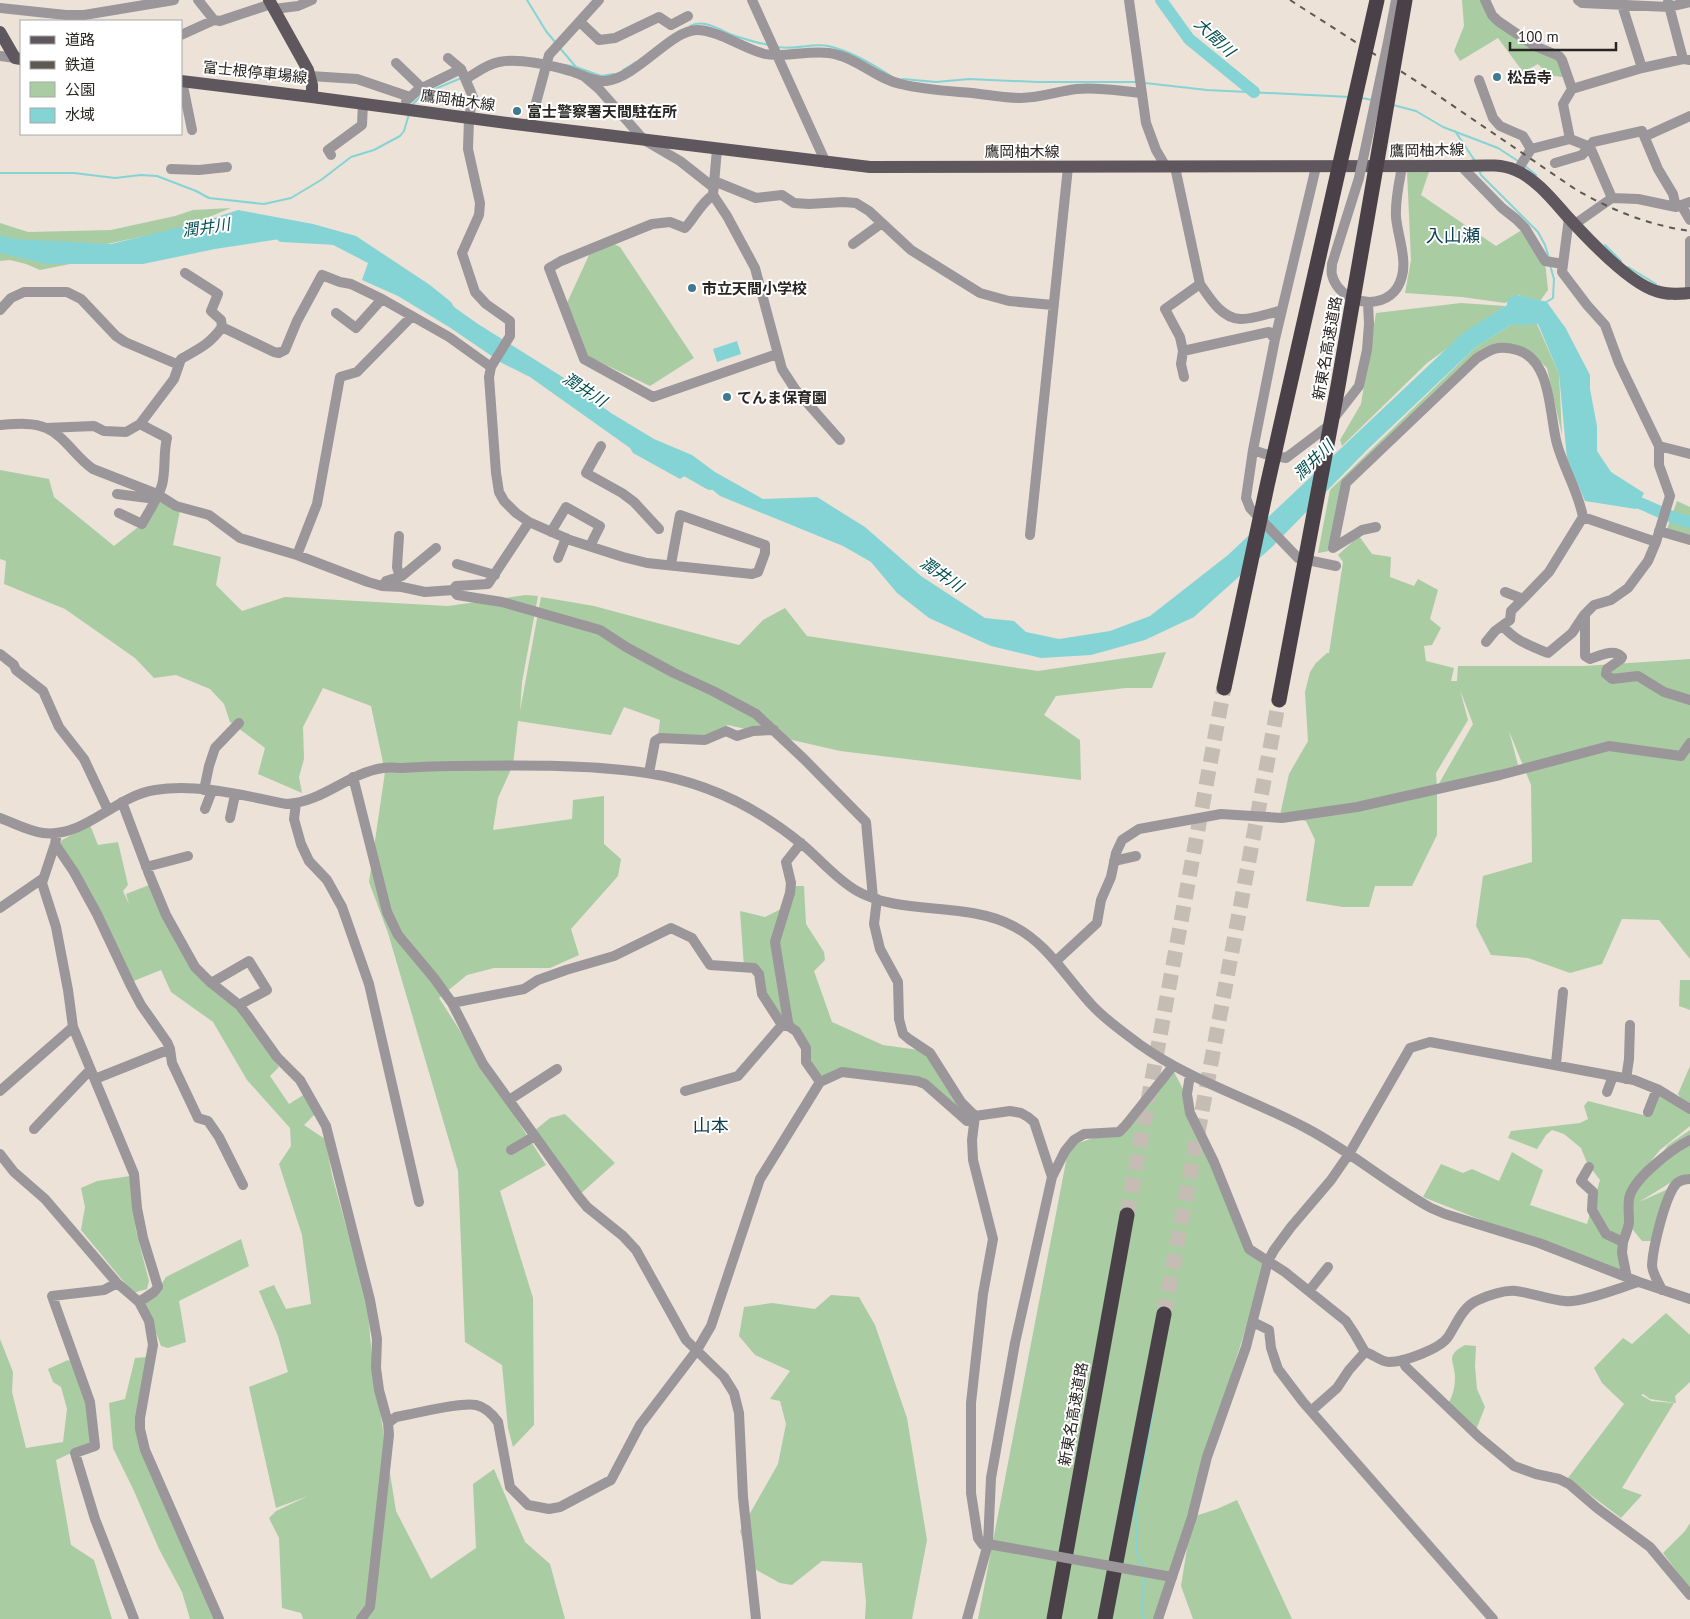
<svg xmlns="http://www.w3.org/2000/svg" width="1690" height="1619" viewBox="0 0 1690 1619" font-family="'PT Sans','Noto Sans JP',sans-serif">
<rect width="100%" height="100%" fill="#ece2d8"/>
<!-- green -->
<path fill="#a9cca3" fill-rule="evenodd" d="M1462 0H1484L1492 16 1562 60 1569 78 1548 75 1538 64 1523 72 1498 38 1460 61 1454 51 1464 26Z
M1407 171 1429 172 1421 195 1496 246 1525 228 1545 261 1548 290 1540 301 1518 295 1505 303 1462 297 1405 293 1411 260Z
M231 208 182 228 107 244 91 262 70 264 40 270 26 264 10 260 0 261V223L28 232 111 230 175 216 193 210Z
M614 244 620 247 694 358 650 386 585 355 566 305 590 253Z
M1461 303 1505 306 1427 363 1342 446 1340 440 1361 404 1376 313Z
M1536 322 1559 374 1562 435 1547 368 1527 349 1502 343 1482 349 1344 482 1329 551 1318 553 1330 490 1476 347 1511 325Z
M0 470 49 479 54 497 114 546 142 524 159 495 180 511 173 545 221 557 216 585 242 611 285 597 448 606 526 595 538 596 522 682 520 711 541 597 594 606 739 645 763 620 785 608 807 636 1038 671 1166 652 1152 688H1126L1056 696 1044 715 1080 740 1081 780 840 751 728 725 700 737 658 738 660 720 624 707 611 735 518 721 513 765 498 798 493 830 572 819 573 800 604 796V844L621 859 618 876 571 929 579 955 550 968H494L467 975 439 998 546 1165 500 1191 533 1298 534 1425 513 1447 508 1428 502 1365 465 1342 458 1171 388 933 369 882 385 772 371 706 323 688 303 727 304 759 299 777 302 793 258 774 265 748 230 722 224 704 210 689 176 675 154 678 135 658 65 609 4 584 6 561 0 559Z
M1677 501 1690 507V536L1667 529Z
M1359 536 1372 554 1391 557 1390 577 1414 586 1418 579 1438 590 1430 619 1441 628 1432 645 1424 646 1426 661 1454 668 1451 681H1457L1458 666H1584L1690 659V959L1659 920 1622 919 1602 964 1570 973 1528 958 1491 955 1476 926 1483 876 1532 862 1531 785 1509 731 1518 765 1437 788V835L1412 886H1375L1369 907H1343L1306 901 1315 840 1306 821 1280 815 1289 774 1308 741 1305 692 1310 672 1316 663 1327 653H1329L1343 562 1338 555ZM1460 690 1473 724 1437 787 1436 773 1468 720Z
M90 825 98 845 118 842 128 885 123 891 129 904 126 894 149 885 201 974 243 1016 279 1067 270 1076 289 1104 305 1094 316 1113 304 1125 325 1139 332 1175 367 1303 373 1367 396 1511 431 1579 476 1548 473 1484 494 1469 525 1542 550 1564 565 1619H303L301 1613 282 1608 279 1538 269 1518 276 1511 308 1496 276 1508 249 1387 288 1372 278 1336 259 1291 274 1285 286 1309 311 1304 302 1235 279 1164 291 1146 290 1128 247 1080 213 1022 171 992 161 970 131 982 60 843 62 840Z
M795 886H804L806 924 824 952 825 960 814 971 832 1022 883 1045 926 1051 972 1114 963 1117 917 1081 842 1072 820 1082 806 1048 772 1010 754 968 744 967 740 911 765 917 791 904Z
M1680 980H1690V1010L1679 1006Z
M1690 1066V1126L1660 1150 1632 1184 1630 1197 1668 1145 1690 1130V1174L1683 1175 1639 1202 1668 1189 1654 1241H1642L1629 1225 1624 1276 1423 1197 1441 1164 1463 1173 1472 1169 1499 1181 1512 1152 1543 1170 1530 1205 1587 1224 1600 1180 1587 1163 1581 1148 1564 1134 1552 1130 1546 1135 1537 1149 1508 1138 1511 1131 1580 1123 1588 1119 1584 1106 1588 1101 1643 1115 1658 1093 1687 1107 1678 1094Z
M1174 1072 1183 1089 1246 1242 1264 1258 1247 1324 1156 1619H978L1069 1146 1112 1132Z
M565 1114 615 1163 578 1196 534 1131 550 1118Z
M130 1176 136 1231 149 1281 147 1289 133 1293 81 1230 85 1207 81 1188 97 1181Z
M241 1239 249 1266 179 1301 186 1342 168 1348 161 1346 146 1306V1299L155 1294 166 1277Z
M831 1295 859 1297 875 1325 907 1418 927 1540 912 1619H865L866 1602 862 1563 822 1561 792 1585 780 1583 751 1567 740 1531 778 1464 786 1424 780 1401 770 1399 790 1371 755 1355 739 1336 744 1307 772 1303 815 1309Z
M1666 1313 1690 1335V1382L1675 1396 1676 1403 1650 1399 1643 1394 1641 1395 1651 1401 1674 1403 1622 1488 1642 1495 1621 1518 1568 1478 1624 1404 1602 1383 1594 1368 1623 1338 1632 1344Z
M0 1339 13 1372 12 1392 26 1448 63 1442 67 1409 61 1387 53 1382 48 1369 68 1360 72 1362 86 1404 91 1444 56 1460 71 1545 94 1560 112 1619H0Z
M1465 1345 1476 1346 1475 1366 1477 1389 1485 1407 1476 1430 1447 1405C1452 1399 1455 1387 1455 1378 1455 1361 1444 1356 1465 1345Z
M147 1357 135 1428 217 1619H190L182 1592 159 1549 134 1491 113 1448 109 1403 125 1399 135 1358Z
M1237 1500 1292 1619H1193L1181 1586 1192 1517 1217 1509Z
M1690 1523V1589L1663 1553 1685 1531Z"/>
<!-- water -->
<path fill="#85d4d5" d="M238 210 313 224 356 236 430 285 451 302 454 307 478 324 561 376 611 413 654 439 692 455 715 472 763 499 817 497 865 527 921 576 985 618 1014 621 1026 632 1059 639 1110 631 1150 616 1228 555 1463 333 1518 298 1565 327 1590 375V389L1597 426V451L1611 472 1644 493 1636 509 1585 501 1567 459 1559 374 1538 324 1511 325 1476 347 1368 449 1273 546 1194 617 1145 640 1091 655 1041 658 991 646 929 618 897 593 871 562 843 546 720 496 691 472 680 479 633 453 630 448 530 377 502 363 449 327 398 296 362 280 368 263 312 234 215 249 143 264H47L0 253V235L15 239 111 244 205 221Z
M737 341 741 354 717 362 713 349Z"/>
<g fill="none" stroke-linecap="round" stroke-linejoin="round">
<!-- stream -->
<path stroke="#85d4d5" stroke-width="2" d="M527 0 546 31 555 42
M690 26C704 18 721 31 735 36 746 39 757 43 769 45
M559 47 576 67
M778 47C795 50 812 43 828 46 851 51 872 64 891 76
M566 65 576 67 601 76 614 74
M623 70 636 62
M903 79 936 82 969 79 1038 82H1138
M1145 83 1207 90 1350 97
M1362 98 1372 100
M412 105 423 94 459 79
M1393 105 1416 111 1443 127 1498 148 1518 161
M1455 131 1475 161
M1524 165 1536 175
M1479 170 1481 175 1538 232 1545 245 1549 258
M0 173H74L115 178 141 175 157 176 196 191 209 198 264 204 291 198 321 180 351 157 374 150 400 136 404 131 409 114
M1605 245 1621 261
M1628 267 1656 284
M1543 307 1545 303 1553 298 1554 279 1550 265
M1143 1568 1137 1552 1135 1506 1152 1416
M1144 1619C1138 1603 1145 1591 1145 1575"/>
<!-- river -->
<path stroke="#85d4d5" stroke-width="12" d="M1161 0 1189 39 1254 92
M282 236 337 239
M1513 303 1517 301 1543 307 1561 332
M675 464 710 484
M1625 498C1648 504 1667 518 1690 522"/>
<!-- highway-tunnel -->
<path stroke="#c5bcb4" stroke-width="15" stroke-dasharray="15 8" stroke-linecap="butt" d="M1127 1215 1224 688
M1164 1314 1279 700"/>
<!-- minor -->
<path stroke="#9b969a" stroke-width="10" d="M198 0 214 20 220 21 271 4
M752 0 826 163
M1129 0 1146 123 1156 150 1166 167
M1485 0 1492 15 1498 21 1535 46 1559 56 1562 60 1572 89 1563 104 1570 139 1590 147 1612 198 1638 199 1676 207 1690 202
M1578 0 1582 3 1669 7 1690 2
M1668 2 1683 59
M1622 5 1642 68
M0 8 66 15H84L174 0
M274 9 298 6 312 0
M580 22 599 40 615 38 659 17 671 25 688 16
M181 35 214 20
M0 56 15 58
M448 58 461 69 473 97 469 118 468 149 480 203 479 215 462 253 475 292 486 304 510 321V336L491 367 489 377 496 473 499 492 504 501 516 513 529 522 570 540 623 557 647 563 752 574 758 572 765 553V545L680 515 671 564
M396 63 422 88
M310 76 357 79 410 97
M586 78 599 89 644 140 680 161 713 187
M466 79C476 73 487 64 499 62 517 58 552 65 570 71 581 74 594 82 606 81 638 77 671 30 697 30 718 30 744 49 765 54 783 58 808 50 829 53 857 57 876 79 901 84 924 90 949 91 972 93 989 95 1005 98 1021 98 1041 98 1058 91 1077 89 1098 87 1120 91 1141 93
M1479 80 1493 118 1500 126 1523 136 1531 149 1517 171
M182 81 192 130
M1572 89 1642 68 1683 59 1690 60
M406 101 418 90 461 69
M530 125 549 55 599 0
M1646 136 1690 116
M717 149 713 195 727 216 755 268 782 369 795 389 840 440
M1531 149 1570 139
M331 155 328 150 362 125 363 103
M1555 163 1582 155 1593 142 1642 131 1658 169 1673 194 1676 207
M1461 166 1502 208 1516 219 1525 228 1545 261 1563 264
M1175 167 1200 284 1165 309 1180 337 1183 351 1181 364 1184 377
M1316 167 1275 339 1253 450 1246 498 1250 508 1298 558 1336 566
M171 169 199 170 227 167
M1359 178 1332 264C1332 267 1331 272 1332 275 1339 303 1381 312 1397 288 1411 266 1398 240 1396 217 1395 200 1399 183 1402 167
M714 181 756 198 782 195 794 203 809 204 843 202 856 203 869 211 911 250 980 293 1009 301 1053 305
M713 195C701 203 695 217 685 228L670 222 652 224 561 261 549 268 584 359 653 397 777 354
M1681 205 1690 220
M1569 218 1562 272 1587 305 1605 325 1619 363 1659 446V465L1670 496 1656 542 1648 561 1628 588 1611 600 1594 605 1585 614V656L1590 659C1599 656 1614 648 1622 657L1621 659 1607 669 1606 674 1612 679 1638 676 1664 692 1690 700
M1575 224 1612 198
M1690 241V291
M853 244 882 223
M185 273 218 294 211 311 221 320 222 327
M1200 284C1209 297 1221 318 1240 319 1249 320 1272 313 1282 310
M0 310 11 298 24 292H67L81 299 116 336 125 342 179 365
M336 313 356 328 382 299
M1183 351 1269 332 1275 339
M0 425C14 424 33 422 46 428 65 436 76 458 93 469L157 494 176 506 209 515 240 538 297 555 368 582 382 586 402 587 425 592 453 590 457 595 502 602 600 630 626 647 674 673 713 691 756 714 804 759 866 822 873 898
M46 428 94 426 104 431 126 432 140 424 174 379 181 359C199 349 210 344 222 327L274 352 279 353 285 350 297 321 322 275 340 282 351 284 382 299 449 337 491 367
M601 446 586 473 622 493 634 502 659 529
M1659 446 1690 454
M1253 450 1265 454 1286 458 1327 427 1359 386 1367 350 1369 324 1368 303
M117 494 148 498 154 493
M119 513 142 524C149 511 158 498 162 485 166 470 163 454 167 438L140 424
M1376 527 1362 530 1333 548 1346 483 1477 358C1482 355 1488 351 1494 349 1501 347 1510 348 1517 350 1552 360 1549 415 1557 444 1564 469 1578 491 1583 517
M1659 531 1690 540
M551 532 566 507 600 526 590 546
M1030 535 1068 167
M399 536 397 567 400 577
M297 555 317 504 340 377 357 372 412 316
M558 558 566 538
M457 564 495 575
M383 586 386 581 402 576 436 548
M453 590 456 586 488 584 529 522
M1505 592 1523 599 1549 572 1583 517 1656 542
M1503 626C1515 641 1531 646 1548 653L1572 633 1584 615
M1486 642 1495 631 1510 620 1511 611 1523 599
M0 654 14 665 16 670 43 691 59 727 84 759 108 810
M649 773 655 741 660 738 705 740 726 731 737 736 753 731 774 730
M353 777 387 912 398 935 434 978 452 1003 483 1064 578 1196 587 1207 623 1236 636 1250 686 1340 724 1377 734 1393 739 1413 743 1497 756 1619
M204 790 209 766 215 748 239 723
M122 802 149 874 166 915 195 967 209 981 239 1005 247 1015 277 1057 300 1080 326 1126 370 1300 377 1339 376 1368 379 1390 388 1423
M296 803 294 819 301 844 309 861 327 880 342 907 369 984 419 1202
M205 809 212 791
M0 818C14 823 28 831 43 833 85 838 115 796 155 790 198 783 245 796 287 804 323 802 348 773 383 768 389 767 396 768 402 768 419 767 437 766 454 766 516 765 585 764 647 773 706 782 757 807 803 845 821 860 836 879 857 891 901 916 966 901 1013 926 1047 943 1065 976 1090 1003 1104 1019 1122 1031 1139 1044 1192 1082 1250 1098 1306 1128 1350 1151 1388 1184 1431 1208L1445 1214 1539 1243 1639 1282 1690 1299
M230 818 235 795
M57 833 55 844 42 883 56 927 68 990 73 1027 134 1174 137 1208 143 1238 158 1287 154 1292 139 1302
M55 844 74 872 97 914 131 986 141 1005 167 1042 170 1049 172 1063 198 1118 208 1121 219 1137 243 1185
M1114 861 1136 856
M146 867 188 856
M877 899 874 924 880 949 898 982 899 1019 903 1034 909 1039 930 1053 961 1102 975 1116 972 1140 973 1160 993 1239 983 1294 971 1403V1493L978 1538 983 1545 988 1544
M0 908 42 879
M1056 961 1097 923 1101 900 1111 877 1116 853 1122 840 1139 829 1221 814 1282 818 1357 807 1500 775 1609 746 1681 756 1690 743
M211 983 249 961 267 990 239 1005
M452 1003 524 989 538 980 566 970 614 956 671 928 692 938 710 965 754 968 759 974 762 994 782 1025
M790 1027 788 1022 775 942 790 893 791 883 786 862 801 843
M1556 1064 1563 992
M1190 1075 1187 1094 1190 1113 1214 1162 1249 1249 1285 1272 1346 1321 1354 1333 1365 1352C1373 1354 1381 1362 1389 1362 1404 1362 1440 1349 1448 1337 1456 1325 1462 1308 1476 1301 1487 1296 1504 1290 1516 1291 1533 1293 1549 1300 1565 1301 1582 1303 1621 1287 1639 1282
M95 1079 170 1049
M1626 1079 1629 1059 1630 1025
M0 1091 73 1027
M685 1091 738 1076 782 1025 790 1027 796 1031 806 1048V1062L820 1082
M1607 1092 1613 1076
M509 1100 557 1069
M1648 1112 1657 1089
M34 1129 90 1070
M511 1150 535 1136
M0 1154 14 1172 45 1199 117 1283 139 1302 149 1321 153 1345 140 1418V1429L145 1450 219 1619
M1589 1167 1581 1181 1593 1192 1592 1210 1606 1234 1623 1242 1622 1253 1626 1273 1624 1276
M1052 1177 1065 1151 1074 1140 1084 1134 1119 1132 1125 1126 1173 1066
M1623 1242C1625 1236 1628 1229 1629 1223 1629 1215 1628 1207 1629 1199 1632 1179 1672 1149 1690 1140
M117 1283 104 1290 52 1296 90 1402 95 1446 75 1453 95 1519 134 1619
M1662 1290C1659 1283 1652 1273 1652 1265 1653 1247 1665 1197 1676 1184 1680 1180 1685 1179 1690 1179
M1309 1291 1328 1267
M1253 1322 1269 1330 1271 1348 1278 1369 1303 1402 1493 1619
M1402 1360 1406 1367 1479 1437 1514 1466 1536 1474 1559 1479 1569 1484 1597 1508 1650 1547 1690 1595
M1311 1411 1337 1388 1349 1370 1365 1352
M361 1619 370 1607 389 1435 388 1423 396 1417 406 1415C423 1412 461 1402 476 1405 485 1407 493 1415 498 1422L510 1487 528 1505 549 1509 560 1507 611 1480 640 1425 697 1350 711 1326 760 1179 820 1082 842 1072 917 1081 925 1084 967 1121 975 1116 1010 1111 1021 1113 1028 1117 1034 1122 1052 1177 1015 1343 991 1478 988 1544 967 1619
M1158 1619 1192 1517 1207 1457 1246 1347 1268 1261 1274 1250 1291 1227 1331 1180 1349 1154 1410 1048 1430 1042 1613 1076 1634 1080 1659 1090 1690 1109"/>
<!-- major -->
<path stroke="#5f575e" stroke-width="12" d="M0 32 15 58 21 59
M181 81 312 97V85L308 70 269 0
M312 97 507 123 870 167 1461 166C1478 166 1499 163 1515 170 1535 178 1552 199 1566 215 1585 236 1629 283 1656 291 1667 295 1679 294 1690 293"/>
<!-- highway -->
<path stroke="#4a4148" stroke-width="15" d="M1054 1619 1127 1215
M1105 1619 1164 1314"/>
<!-- rail -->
<path stroke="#5e5853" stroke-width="2" stroke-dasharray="6 6" stroke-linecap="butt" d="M1290 0 1427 88 1575 189C1611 210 1648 225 1690 231"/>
<!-- minor-bridge -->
<path stroke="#9b969a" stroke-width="10" d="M1359 178 1388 42 1396 0
M988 1544 1172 1577"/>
<!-- highway-bridge -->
<path stroke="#4a4148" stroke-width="15" d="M1224 688 1267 486 1377 0
M1279 700 1338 386 1405 0"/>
</g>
<!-- markers -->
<g fill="#3d7a91" stroke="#fff" stroke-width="2">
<circle cx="1497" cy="77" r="5"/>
<circle cx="517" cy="111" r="5"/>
<circle cx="692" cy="288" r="5"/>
<circle cx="727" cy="397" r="5"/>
</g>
<g text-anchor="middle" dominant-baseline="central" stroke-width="4" stroke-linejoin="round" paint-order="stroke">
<!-- street labels -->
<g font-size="15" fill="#292522" stroke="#fff">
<text transform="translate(255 72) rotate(6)">富士根停車場線</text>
<text transform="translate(458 100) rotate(8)">鷹岡柚木線</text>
<text transform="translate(1427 150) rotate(-1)">鷹岡柚木線</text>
<text x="1022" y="151">鷹岡柚木線</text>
<text transform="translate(1327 348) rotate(-80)">新東名高速道路</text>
<text transform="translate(1073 1414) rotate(-80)">新東名高速道路</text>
</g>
<!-- poi labels -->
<g font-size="15" font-weight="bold" fill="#292522" stroke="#fff" text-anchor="start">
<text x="1507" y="77">松岳寺</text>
<text x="527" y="111">富士警察署天間駐在所</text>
<text x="702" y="288">市立天間小学校</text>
<text x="737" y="397">てんま保育園</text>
</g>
<!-- water labels -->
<g font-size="16" font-style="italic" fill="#034e50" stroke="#fff">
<text transform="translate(1215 37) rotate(43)">大間川</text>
<text transform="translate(206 227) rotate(-8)">潤井川</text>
<text transform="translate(585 389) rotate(33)">潤井川</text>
<text transform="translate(1313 460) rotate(-44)">潤井川</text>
<text transform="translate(942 574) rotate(35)">潤井川</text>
</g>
<!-- quarter labels -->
<g font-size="18" fill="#0a3f50" stroke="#fff">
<text x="1453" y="235">入山瀬</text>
<text x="711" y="1125">山本</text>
</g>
</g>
<!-- legend -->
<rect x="20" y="20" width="162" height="115" fill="#ffffff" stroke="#a9a8a7"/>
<rect x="30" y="36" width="25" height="8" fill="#5f575e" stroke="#a9a8a7"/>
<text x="65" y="45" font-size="15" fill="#292522">道路</text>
<rect x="30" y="61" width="25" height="8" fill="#5e5853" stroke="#a9a8a7"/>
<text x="65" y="70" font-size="15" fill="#292522">鉄道</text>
<rect x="30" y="82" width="25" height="15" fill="#a9cca3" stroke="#a9a8a7"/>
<text x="65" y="95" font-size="15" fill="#292522">公園</text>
<rect x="30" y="108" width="25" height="15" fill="#85d4d5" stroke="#a9a8a7"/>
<text x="65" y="120" font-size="15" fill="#292522">水域</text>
<!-- scale -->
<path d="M1510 42v8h106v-8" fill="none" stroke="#292522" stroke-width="2.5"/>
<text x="1518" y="42" font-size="15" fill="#292522" stroke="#ffffff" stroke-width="4" paint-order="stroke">100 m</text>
</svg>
